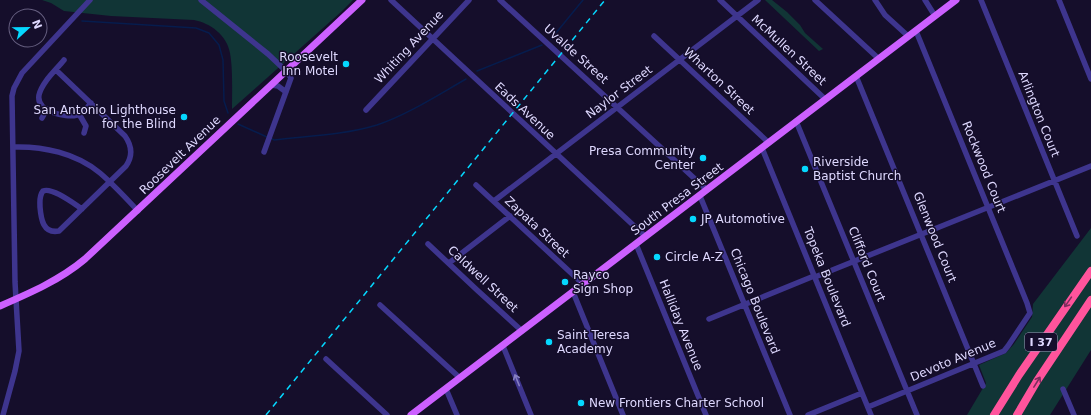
<svg xmlns="http://www.w3.org/2000/svg" width="1091" height="415" viewBox="0 0 1091 415" font-family="'DejaVu Sans',sans-serif">
<rect width="100%" height="100%" fill="#150e2b"/>
<!-- grass -->
<path fill="#113536" d="M42 0H353L341 12 232 109C232 93 233 69 230 53 227 35 210 23 194 20L111 16 64 11 51 3Z
M765 0H772L787 12 800 25 805 33 823 49 819 51Z
M1091 228V350L1050 415H967L986 383 979 365 1006 353 1014 344 1032 317 1033 304Z"/>
<g fill="none" stroke-linecap="round" stroke-linejoin="round">
<!-- stream -->
<path stroke="#061c4d" stroke-width="1.5" d="M82 21 196 28 209 33 219 45 223 60 224 101 228 113
M551 39 583 0
M477 71 542 45
M238 124 267 137
M271 138 274 140C308 136 344 135 377 125 407 115 438 95 466 79"/>
<!-- minor -->
<path stroke="#3e358e" stroke-width="5.5" d="M201 0 268 54 286 71 291 78 264 152
M391 0 646 237
M500 0 707 190
M720 0 825 99
M815 0 879 59
M875 0 885 15 908 36
M925 0 935 16
M981 0 1077 236
M1059 0 1091 79
M654 36 769 143
M64 60C56 70 42 82 39 95 36 112 66 118 77 115 84 113 87 108 91 103
M56 70 125 136C132 146 133 156 126 166L59 231C43 234 41 219 40 207 40 201 39 196 43 191 52 187 73 203 82 209
M856 76 983 386
M271 85 278 86 286 92
M366 110 469 0
M79 114 86 126 84 133
M42 118 47 109
M796 121 917 415
M13 147C43 146 76 153 100 173 114 185 126 198 138 211
M762 148 871 415
M476 185 583 284
M700 196 790 415
M494 201 758 0
M428 244 477 290 522 331
M636 244 706 415
M449 263 510 216
M815 277 1091 166
M573 292 623 415
M380 305 460 378
M709 319 814 276
M503 346 531 415
M326 359 387 415
M446 389 457 415
M1063 389 1074 415
M868 407 1004 351 1008 346 1030 313 1027 303 916 31
M3 415 15 371 19 351 15 282 12 96 14 88 22 73 90 0
M808 415 862 393"/>
<!-- major -->
<path stroke="#cc60ff" stroke-width="7" d="M0 306C30 293 60 280 85 259L362 0
M411 415 956 0"/>
<!-- highway -->
<path stroke="#ff549c" stroke-width="8" d="M994 415 1019 375 1091 271
M1017 415 1037 381 1091 300"/>
<!-- rail -->
<path stroke="#05d8ff" stroke-width="1.5" stroke-dasharray="6 5" stroke-linecap="butt" d="M266 415 605 0"/>
</g>
<!-- one-way arrows -->
<defs><path id="oneway-shaft" d="M-6 0H5M1.5-3L5.5 0L1.5 3" fill="none" stroke-width="1.6" stroke-linecap="round" stroke-linejoin="round"/></defs>
<g stroke="#7e2e5e">
<use href="#oneway-shaft" transform="translate(1068 302) rotate(125)"/>
<use href="#oneway-shaft" transform="translate(1037 382) rotate(-58)"/>
</g>
<use stroke="#867fc1" href="#oneway-shaft" transform="translate(517 380) rotate(-112)"/>
<!-- markers -->
<g fill="#05d8ff" stroke="#150e2b" stroke-width="1.5">
<circle cx="346" cy="64" r="4"/>
<circle cx="184" cy="117" r="4"/>
<circle cx="703" cy="158" r="4"/>
<circle cx="805" cy="169" r="4"/>
<circle cx="693" cy="219" r="4"/>
<circle cx="657" cy="257" r="4"/>
<circle cx="565" cy="282" r="4"/>
<circle cx="549" cy="342" r="4"/>
<circle cx="581" cy="403" r="4"/>
</g>
<g text-anchor="middle" dominant-baseline="central" stroke-width="3" stroke-linejoin="round" paint-order="stroke">
<!-- shield labels -->
<rect fill="#150e2b" stroke="#a29cbf" stroke-width="1" x="1025" y="333" width="32" height="18" rx="3"/>
<g font-size="11" font-weight="bold" fill="#dfd9ff">
<text x="1041" y="342">I 37</text>
</g>
<!-- street labels -->
<g font-size="12" fill="#dfd9ff" stroke="#150e2b">
<text transform="translate(409 47) rotate(-47)">Whiting Avenue</text>
<text transform="translate(789 50) rotate(43)">McMullen Street</text>
<text transform="translate(576 54) rotate(42)">Uvalde Street</text>
<text transform="translate(719 81) rotate(43)">Wharton Street</text>
<text transform="translate(619 92) rotate(-37)">Naylor Street</text>
<text transform="translate(525 111) rotate(43)">Eads Avenue</text>
<text transform="translate(1039 114) rotate(68)">Arlington Court</text>
<text transform="translate(180 155) rotate(-44)">Roosevelt Avenue</text>
<text transform="translate(984 167) rotate(68)">Rockwood Court</text>
<text transform="translate(677 199) rotate(-37)">South Presa Street</text>
<text transform="translate(537 227) rotate(43)">Zapata Street</text>
<text transform="translate(935 237) rotate(68)">Glenwood Court</text>
<text transform="translate(867 264) rotate(68)">Clifford Court</text>
<text transform="translate(827 277) rotate(68)">Topeka Boulevard</text>
<text transform="translate(483 279) rotate(43)">Caldwell Street</text>
<text transform="translate(755 301) rotate(68)">Chicago Boulevard</text>
<text transform="translate(681 325) rotate(68)">Halliday Avenue</text>
<text transform="translate(953 360) rotate(-23)">Devoto Avenue</text>
</g>
<!-- poi labels -->
<g font-size="12" fill="#dfd9ff" stroke="#150e2b" text-anchor="start">
<text x="338" y="57" text-anchor="end">Roosevelt<tspan x="338" dy="14">Inn Motel</tspan></text>
<text x="176" y="110" text-anchor="end">San Antonio Lighthouse<tspan x="176" dy="14">for the Blind</tspan></text>
<text x="695" y="151" text-anchor="end">Presa Community<tspan x="695" dy="14">Center</tspan></text>
<text x="813" y="162">Riverside<tspan x="813" dy="14">Baptist Church</tspan></text>
<text x="701" y="219">JP Automotive</text>
<text x="665" y="257">Circle A-Z</text>
<text x="573" y="275">Rayco<tspan x="573" dy="14">Sign Shop</tspan></text>
<text x="557" y="335">Saint Teresa<tspan x="557" dy="14">Academy</tspan></text>
<text x="589" y="403">New Frontiers Charter School</text>
</g>
</g>
<!-- north arrow -->
<g transform="translate(28 28) rotate(68)"><circle r="19" fill="#150e2b" stroke="#665f80"/>
<path d="M0-3L7 15L0 10L-7 15Z" fill="#05d8ff"/>
<text y="-6" font-size="11" font-weight="bold" text-anchor="middle" fill="#dfd9ff">N</text>
</g>
</svg>
